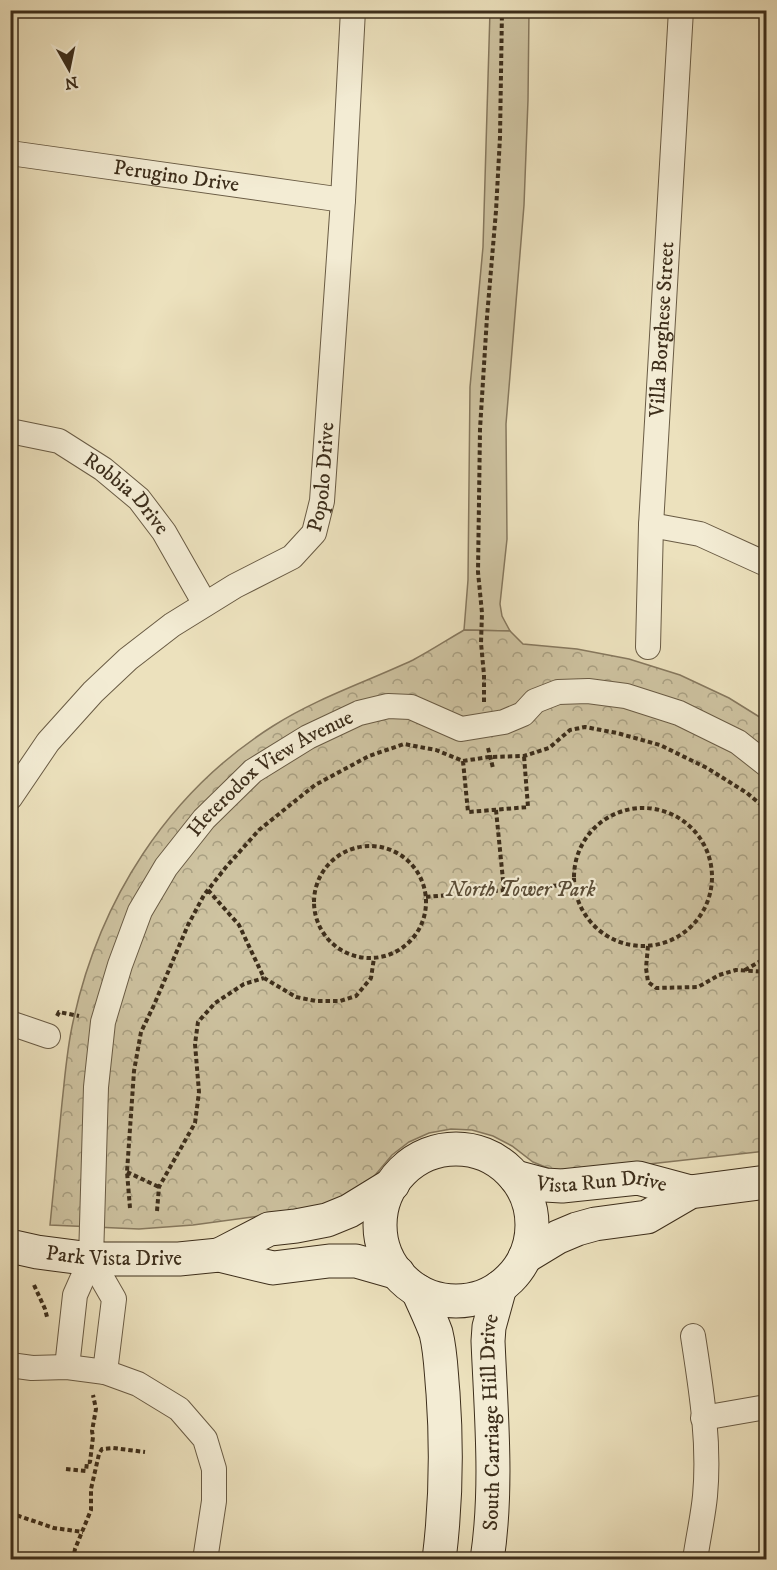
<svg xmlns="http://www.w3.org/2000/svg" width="777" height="1570" viewBox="0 0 777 1570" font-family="'IM FELL DW Pica',serif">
<defs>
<pattern id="park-crowns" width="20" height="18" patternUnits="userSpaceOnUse" patternTransform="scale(1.5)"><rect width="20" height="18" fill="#cec3a1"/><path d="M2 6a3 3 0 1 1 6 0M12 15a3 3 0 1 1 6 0" fill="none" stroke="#a89f82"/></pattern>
</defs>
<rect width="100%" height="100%" fill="#ece1bd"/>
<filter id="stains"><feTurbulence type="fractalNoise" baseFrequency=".00333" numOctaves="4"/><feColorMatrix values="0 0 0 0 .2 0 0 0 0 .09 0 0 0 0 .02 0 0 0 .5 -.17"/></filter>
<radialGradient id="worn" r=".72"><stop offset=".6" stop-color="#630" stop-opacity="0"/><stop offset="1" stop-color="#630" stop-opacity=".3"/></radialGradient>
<!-- grass -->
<path fill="#cec3a1" stroke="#86785e" stroke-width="1.5" d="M490 11H529L528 100 524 205 506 424 507 539 500 604 502 616 510 631 464 630 468 580 470 387 483 247Z"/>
<!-- park -->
<path fill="url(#park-crowns)" stroke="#86785e" stroke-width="1.5" d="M464 630 510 631 523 644 577 649 629 659 680 675 729 698 766 721V1151L586 1171H555L533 1162 512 1146 493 1136 472 1130 451 1129 429 1133 409 1142 392 1155 371 1180 362 1188 320 1208 193 1225 139 1229 50 1225C54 1184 58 1144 62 1103 65 1076 67 1048 73 1022 99 901 167 793 273 726 317 698 366 682 413 660 430 651 447 640 464 630Z"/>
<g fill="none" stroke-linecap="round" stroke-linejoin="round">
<defs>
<g id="street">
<path id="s1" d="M10 153 343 200"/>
<path id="s2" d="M10 431 59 441 103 469 139 499 164 532 205 604"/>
<path d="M651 525 700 534 766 564"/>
<path id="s3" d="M648 647 651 525 681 10"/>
<path id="s4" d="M10 798 48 742 93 692 128 659 172 625 235 586 292 557 314 533 322 501 343 200 353 10"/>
<path d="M10 1023 48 1036"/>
<path d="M91 1259 114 1299 105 1372"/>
<path d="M693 1336C701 1388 710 1442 705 1496 703 1517 698 1538 695 1560"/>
<path d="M10 1365 32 1368 67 1367 105 1372 138 1384 179 1409 205 1439 214 1469V1501L205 1560"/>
<path id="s5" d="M67 1367 75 1295 91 1259 96 1087 103 1022 120 965 140 911 166 867 204 819 253 771 308 737 359 713 388 706 411 707 461 729 504 722 523 714 535 701 558 692 588 691 626 696 679 713 738 742 766 764"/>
<path d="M703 1418 766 1407"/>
</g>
<g id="secondary">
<circle cx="456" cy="1225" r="76"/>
<path id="s6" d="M515 1177 545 1185 562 1186 638 1178 690 1192"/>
<path id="s7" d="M10 1246 37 1252 91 1259H179L219 1255 273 1268 329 1261H356L398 1273"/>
<path d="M219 1255 269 1229 296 1226 327 1220 349 1211 393 1184"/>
<path d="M525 1257 558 1237 577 1229 595 1224 647 1217 690 1192 766 1182"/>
<path d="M418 1291C424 1305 431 1319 436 1333 441 1353 441 1373 443 1393 447 1449 446 1504 439 1560"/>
<path id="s8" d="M487 1560C498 1488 491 1413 488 1341L489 1327 500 1287"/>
</g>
</defs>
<!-- street casing -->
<use href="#street" stroke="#695b44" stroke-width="26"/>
<!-- secondary casing -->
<use href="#secondary" stroke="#3d2e1b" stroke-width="35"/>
<!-- path -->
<path stroke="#3d2e1b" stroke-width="4" stroke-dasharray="4.5 3" stroke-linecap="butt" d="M484 702V675L481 643 482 613 478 572 480 429 487 317 496 211 500 137 502 10
M488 748 493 768
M463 761 468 812 528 807 524 756
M574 877a69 69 0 1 1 138 0a69 69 0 1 1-138 0Z
M496 810 504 890
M314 902a56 56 0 1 1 112 0a56 56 0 1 1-112 0Z
M208 890 239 925 264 978 296 997 316 1001H340L356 996 371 978 374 958
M426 897 574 884
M648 946 646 968 648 982 656 988 698 987 719 975 736 970 766 972
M745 970 766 958
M57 1016 59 1012 79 1016
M127 1172 159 1187
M130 1208 127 1172 134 1071 141 1032 154 1005 188 925 204 895 226 867 259 830 315 785 369 756 404 744 436 750 463 761 489 757 524 756 549 748 570 730 585 727 617 733 660 745 707 768 747 793 766 809
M157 1211 159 1187 195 1123 199 1092 195 1044 198 1022 215 1003 244 984 264 978
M34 1285 45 1309 47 1317
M66 1469 86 1471 87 1462H90L93 1437 92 1431 96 1409 93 1395
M10 1513 54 1528 83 1532
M73 1560 75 1549 91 1510V1489L99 1454 102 1449 113 1448 145 1452"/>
<!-- street -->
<use href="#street" stroke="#f3ecd4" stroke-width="24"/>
<!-- secondary -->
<use href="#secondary" stroke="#f3ecd4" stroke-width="33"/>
</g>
<g text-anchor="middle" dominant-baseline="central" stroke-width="4.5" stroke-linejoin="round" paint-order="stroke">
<!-- street labels -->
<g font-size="21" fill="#3d2e1b" stroke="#f3ecd4">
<text stroke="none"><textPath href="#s1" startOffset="168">Perugino Drive</textPath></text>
<text stroke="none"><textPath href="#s3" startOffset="318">Villa Borghese Street</textPath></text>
<text stroke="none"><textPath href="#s4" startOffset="466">Popolo Drive</textPath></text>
<text stroke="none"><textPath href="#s2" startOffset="136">Robbia Drive</textPath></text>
<text stroke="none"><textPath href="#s5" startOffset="660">Heterodox View Avenue</textPath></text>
<text stroke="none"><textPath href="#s6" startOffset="88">Vista Run Drive</textPath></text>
<text stroke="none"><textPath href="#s7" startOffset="105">Park Vista Drive</textPath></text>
<text stroke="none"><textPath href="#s8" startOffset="138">South Carriage Hill Drive</textPath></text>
</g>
<!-- park labels -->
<g font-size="21" font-style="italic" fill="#5a4c36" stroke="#f3ecd4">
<text x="521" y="890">North Tower Park</text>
</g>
</g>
<!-- margin -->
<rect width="777" height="1570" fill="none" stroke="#ece1bd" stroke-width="36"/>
<rect x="12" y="12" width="753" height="1546" fill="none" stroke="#3d2e1b" stroke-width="3"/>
<rect x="18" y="18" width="741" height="1534" fill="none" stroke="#3d2e1b" stroke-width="1.5"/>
<!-- north arrow -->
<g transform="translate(69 69) rotate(171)" stroke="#f3ecd4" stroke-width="4.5" paint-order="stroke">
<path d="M0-4.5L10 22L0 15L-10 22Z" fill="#3d2e1b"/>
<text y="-9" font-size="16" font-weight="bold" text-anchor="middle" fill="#3d2e1b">N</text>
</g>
<rect width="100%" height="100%" filter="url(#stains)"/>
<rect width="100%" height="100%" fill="url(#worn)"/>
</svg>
